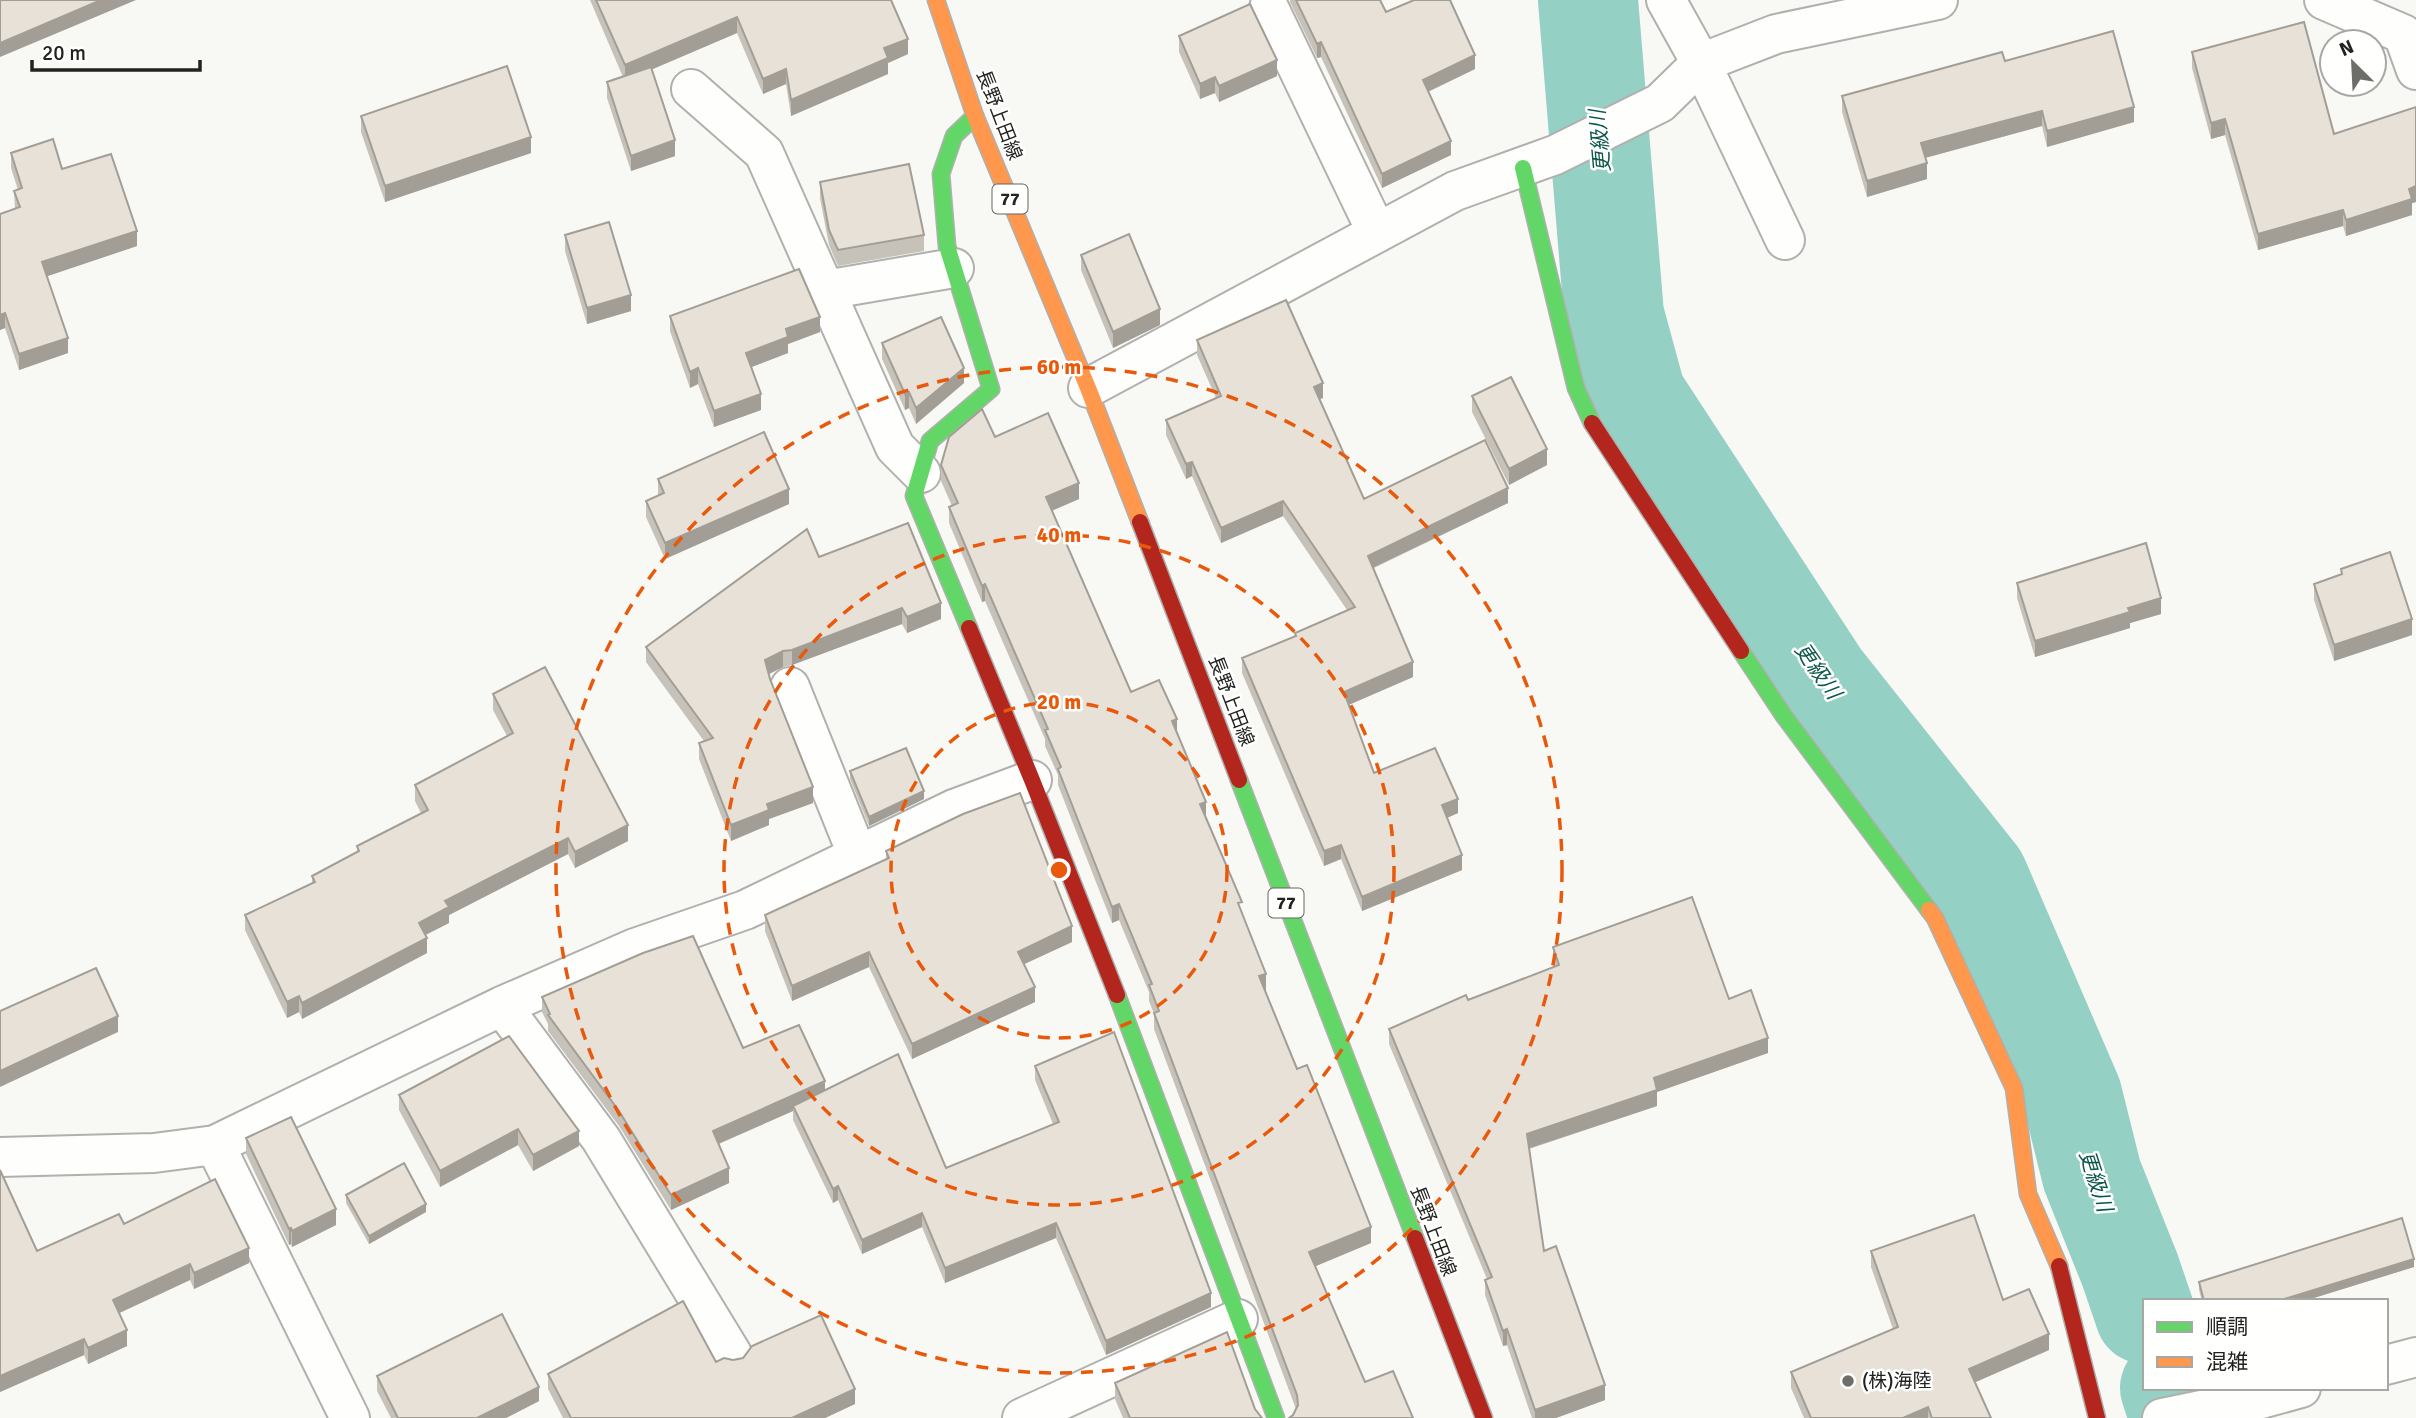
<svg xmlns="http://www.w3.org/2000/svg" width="2416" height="1418" viewBox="0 0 2416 1418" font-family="Signika,'Noto Sans JP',sans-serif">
<rect width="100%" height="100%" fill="#f8f8f4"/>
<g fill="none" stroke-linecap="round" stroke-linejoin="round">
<!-- river -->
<path stroke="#95d0c4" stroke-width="100" d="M1588 0 1614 315 1636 396 1820 678 1978 877 2072 1095 2092 1175 2130 1270 2145 1314
M2170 1388 2180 1418"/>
<defs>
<path id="street" d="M1666 0 1701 63 1785 240
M2324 0 2403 34 2416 70
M1269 8 1377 233
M691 89 764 153 895 447 921 473
M825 290 954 268
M1088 388 1455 191 1555 155 1660 103 1701 63 1776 34 1938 0
M790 687 857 854
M502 1006 601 1139 732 1354
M215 1145 350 1418
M0 1157 154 1153 215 1145 502 1006 635 948 745 910 954 809 1032 780
M2386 1365 2416 1357
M1022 1418 1238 1319
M2162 1418 2225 1405H2239L2301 1388"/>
<path id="fast" d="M1523 168 1576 388 1592 423
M969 628 914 496 930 441 991 389 947 246 941 174 954 136 975 116
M1741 651 1784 716 1929 910
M1239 780 1415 1238
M1117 995 1276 1418"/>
<path id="slow" d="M936 0 975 116 1088 388 1140 522
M1929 910 1935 918 2014 1088 2028 1194 2059 1266"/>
<path id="jam" d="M1592 423 1741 651
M1140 522 1239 780
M969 628 1032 780 1117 995
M1415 1238 1484 1418
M2059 1266 2097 1418"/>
</defs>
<!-- street casing -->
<use href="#street" stroke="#b0b0ae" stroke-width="42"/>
<!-- fast casing -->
<use href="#fast" stroke="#b0b0ae" stroke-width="19"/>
<!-- slow casing -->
<use href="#slow" stroke="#b0b0ae" stroke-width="19"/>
<!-- jam casing -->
<use href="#jam" stroke="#b0b0ae" stroke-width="19"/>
<!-- street -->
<use href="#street" stroke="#fefefd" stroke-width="38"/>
<!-- fast -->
<use href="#fast" stroke="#63d668" stroke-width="16"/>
<!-- slow -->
<use href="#slow" stroke="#ff974d" stroke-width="16"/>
<!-- jam -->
<use href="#jam" stroke="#b3261e" stroke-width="16"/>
</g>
<!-- wall -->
<path fill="#c7c2b9" d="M590 0H891L908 54 888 63V74L791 116 786 84 763 94 737 33 652 69 675 156 631 171 607 98V82L623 77Z
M1290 0H1380L1386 12 1475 69 1428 92 1451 155 1382 188 1321 57 1317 58 1290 2Z
M1179 36 1277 76 1219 102 1215 93 1200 99 1179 52Z
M2192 52 2334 134 2416 107V202L2412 203V215L2346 236 2343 226 2258 250 2225 135 2211 139 2192 68Z
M2005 61 2134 122 2047 147 2042 126 1925 158 1927 179 1867 197 1842 112V96Z
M361 116 531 153 385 202 361 132Z
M11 153 62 169 137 246 47 276 68 353 19 370 5 328 0 330 15 209 14 191 18 190 11 168Z
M820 182 924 235V251L838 266 829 245 820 198Z
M565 235 631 311 587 324 565 251Z
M1081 255 1160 325 1113 348 1081 270Z
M670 316 820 332 788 344V353L752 367 761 410 714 427 698 384 690 388 670 331Z
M1197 340 1323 398 1320 399 1364 499 1508 503 1374 568 1413 677 1348 705 1374 773 1458 813 1447 818 1462 870 1362 911 1341 859 1324 866 1242 673V658L1295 637V633L1347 610 1283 516 1221 543 1192 476 1186 479 1166 435V420L1216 398 1197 355Z
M882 343 964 383 916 424 909 408 905 410 882 359Z
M1472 396 1547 465 1509 485 1472 412Z
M995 437 1079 499 1052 511 1131 692 1177 732 1206 818 1242 913 1266 990H1265L1371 1243 1315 1266 1365 1382 1293 1415 1296 1409 1154 1029V1014L1149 1001V992L1119 920 1112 923 1058 785V775L1045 746V739L985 601 982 602 949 523V507L952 506 941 481V465Z
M658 479 789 504 665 559 646 517V501L658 496Z
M819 557 941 619 907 633 902 624 792 665 783 667 769 674 813 803 769 819V825L731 841 699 759V743L704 741 646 662V647Z
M2341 569 2412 635 2334 661 2314 600V584L2341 575Z
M2017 583 2161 614 2130 623V628L2035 657 2017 598Z
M493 694 628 841 575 868 568 854 449 915V923L426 935 427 953 302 1019 299 1012 287 1018 245 930V915L312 883V876L357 852V846L421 813 415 801V785L507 736 493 710Z
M850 771 924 799 869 826 850 779Z
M886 851 1072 942 1024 964 1035 1002 912 1059 869 967 792 1001 765 931V915L886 859Z
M1553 947 1729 999 1768 1053 1657 1092V1106L1529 1149 1544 1251 1605 1400 1556 1418H1532L1507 1345 1503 1346 1485 1295V1280L1487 1279 1389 1044V1029L1554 967 1553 963Z
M542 997 743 1048 825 1090 946 1168 1053 1124 1035 1080V1066L1211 1307 1106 1355 1056 1238 945 1283 922 1227 862 1254 838 1200 833 1203 793 1120V1111L719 1144 729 1183 671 1210 619 1126 548 1031V1024L542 1012Z
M399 1095 579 1146 533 1171 518 1145 440 1187 399 1110Z
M246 1138 336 1225 292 1247 291 1244 289 1245 246 1154Z
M0 1170 37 1251 124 1224 249 1263 194 1289 190 1280 119 1313 127 1346 88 1364 84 1355 0 1392Z
M346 1195 426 1212 369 1244 346 1203Z
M1871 1251 2003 1300 2049 1350 1975 1382 1991 1418H1804L1791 1388V1372L1893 1329 1871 1267Z
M2414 1267 2304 1301H2202L2199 1290V1282Z
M716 1362 855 1404 825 1418H563L548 1389V1374Z
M377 1376 539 1401 506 1418H391L377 1391Z
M1115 1383 1255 1409 1262 1418H1123L1115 1399Z"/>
<!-- shaded-wall -->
<path fill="#a29e96" d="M101 0H136L0 57V43Z
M737 17V33L625 81V65Z
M908 39V54L888 63V74L791 116V100L884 48Z
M1321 42V57L1317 58V44Z
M1475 55V69L1423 94V80Z
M1277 60V76L1219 102V86Z
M786 69V84L763 94V79Z
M1215 77V93L1200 99V84Z
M2134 107V122L2047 147V131Z
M2042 111V126L1921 159V143Z
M2225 119V135L2211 139V123Z
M531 137V153L385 202V186Z
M675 140V156L631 171V156Z
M1451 141V155L1382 188V174Z
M1927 163V179L1867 197V181Z
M2416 186V202L2412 203V215L2346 236V220L2409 189Z
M2343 210V226L2258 250V234Z
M137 231V246L42 278V262Z
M631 295V311L587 324V308Z
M1160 309V325L1113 348V332Z
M5 313V328L0 330V315Z
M820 317V332L788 344V353L746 369V353L786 329Z
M68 338V353L19 370V354Z
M698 368V384L690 388V372Z
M964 368V383L916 424V408Z
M1323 383V398L1314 401V387Z
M909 392V408L905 410V394Z
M761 394V410L714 427V411Z
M1547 449V465L1509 485V469Z
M1192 462V476L1186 479V464Z
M1079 483V499L1046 513V497Z
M1508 488V503L1368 570V556Z
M789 489V504L665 559V543Z
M1283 501V516L1221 543V528Z
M985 584V601L982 602V586Z
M2161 598V614L2130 623V628L2035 657V641L2128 608Z
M941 603V619L907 633V617Z
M902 608V624L792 665V650Z
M2412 619V635L2334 661V645Z
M783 651V667L765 676V660Z
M1413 662V677L1344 707V692Z
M1177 719V736L1172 721Z
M813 787V803L769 819V825L731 841V825L767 804Z
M924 791V799L869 826V817Z
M1458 799V813L1442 820V805Z
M1206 802V818L1200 804Z
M628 825V841L575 868V852Z
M568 838V854L449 915V923L419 938V923L445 901Z
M1341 845V859L1324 866V851Z
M1462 855V870L1362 911V897Z
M1119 904V920L1112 923V907Z
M1072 926V942L1018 967V952Z
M427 938V953L302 1019V1003Z
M869 952V967L792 1001V986Z
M1266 974V990L1259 992V976Z
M1035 987V1002L912 1059V1044Z
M299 996V1012L287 1018V1002Z
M118 1016V1032L0 1087V1071Z
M1768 1038V1053L1657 1092V1106L1527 1149V1134L1654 1078Z
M825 1081V1097L793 1106V1111L713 1146V1131Z
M518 1129V1145L440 1187V1171Z
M579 1131V1146L533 1171V1155Z
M729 1168V1183L671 1210V1195Z
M838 1186V1200L833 1203V1189Z
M426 1204V1212L369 1244V1236Z
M336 1209V1225L292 1247V1231Z
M922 1213V1227L862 1254V1240Z
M1056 1223V1238L945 1283V1268Z
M1371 1227V1243L1309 1269V1252Z
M291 1228V1244L289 1245V1229Z
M249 1248V1263L194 1289V1273Z
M2414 1259V1267L2304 1301H2278Z
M190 1264V1280L113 1316V1300Z
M1211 1293V1307L1106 1355V1341Z
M1507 1329V1345L1503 1346V1331Z
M127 1330V1346L88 1364V1348Z
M2049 1334V1350L1969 1385V1369Z
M84 1339V1355L0 1392V1376Z
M1605 1385V1400L1556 1418H1535V1410Z
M539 1387V1401L506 1418H477Z
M855 1389V1404L825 1418H792Z
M1928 1407V1418H1903Z"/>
<!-- building -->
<path fill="#e7e1d7" stroke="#a29e96" stroke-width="2" d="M0 0H101L0 43Z
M596 0H891L908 39 884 48 888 58 791 100 786 69 763 79 737 17 625 65Z
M1296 0H1380L1386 12 1414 0H1450L1475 55 1423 80 1451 141 1382 174 1321 42 1317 44Z
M1250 4 1277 60 1219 86 1215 77 1200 84 1179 36Z
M2304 22 2334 134 2416 107V186L2409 189 2412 199 2346 220 2343 210 2258 234 2225 119 2211 123 2192 52Z
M2113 31 2134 107 2047 131 2042 111 1921 143 1927 163 1867 181 1842 96 2002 52 2005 61Z
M507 66 531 137 385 186 361 116Z
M651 67 675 140 631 156 607 82Z
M53 139 62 169 111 154 137 231 42 262 68 338 19 354 5 313 0 315V214L20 207 14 191 22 188 11 153Z
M909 164 924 235 838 250 829 230 820 182Z
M609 222 631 295 587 308 565 235Z
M1129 234 1160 309 1113 332 1081 255Z
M799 269 820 317 786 329 788 337 746 353 761 394 714 411 698 368 690 372 670 316Z
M1286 300 1323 383 1314 387 1364 499 1485 440 1508 488 1368 556 1413 662 1344 692 1374 773 1435 748 1458 799 1442 805 1462 855 1362 897 1341 845 1324 851 1242 658 1296 636 1295 633 1355 607 1283 501 1221 528 1192 462 1186 464 1166 420 1221 396 1197 340Z
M941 317 964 368 916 408 909 392 905 394 882 343Z
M1511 377 1547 449 1509 469 1472 396Z
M982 409 995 437 1048 413 1079 483 1046 497 1131 692 1159 680 1177 719 1172 721 1206 802 1200 804 1242 902 1238 903 1266 974 1259 976 1297 1069 1307 1065 1371 1227 1309 1252 1365 1382 1393 1371 1413 1418H1289L1293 1415 1298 1405 1297 1395 1154 1013 1159 1011 1149 985 1152 984 1119 904 1112 907 1058 769 1061 767 1045 730 1048 729 985 584 982 586 949 507 958 503 941 465 949 437Z
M764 432 789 489 665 543 646 501 664 493 658 479Z
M908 523 941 603 907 617 902 608 792 650 783 651 765 660 770 679 813 787 767 804 769 810 731 825 699 743 713 738 646 647 807 529 819 557Z
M2146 543 2161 598 2128 608 2130 612 2035 641 2017 583Z
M2390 552 2412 619 2334 645 2314 584 2342 574 2341 569Z
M545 667 628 825 575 852 568 838 445 901 449 907 419 923 427 938 302 1003 299 996 287 1002 245 915 315 882 312 876 359 851 357 846 428 810 415 785 513 733 493 694Z
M906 748 924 791 869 817 850 771Z
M1020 793 1072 926 1018 952 1035 987 912 1044 869 952 792 986 765 915 889 858 886 851 963 814Z
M1692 897 1729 999 1751 990 1768 1038 1654 1078 1657 1090 1527 1134 1544 1251 1556 1246 1605 1385 1535 1410 1507 1329 1503 1331 1485 1280 1492 1277 1389 1029 1466 995 1468 1000 1559 965 1553 947Z
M693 936 743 1048 799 1025 825 1081 713 1131 729 1168 671 1195 619 1111 548 1015 550 1014 542 997 643 953Z
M96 968 118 1016 0 1071V1011Z
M1114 1032 1211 1293 1106 1341 1056 1223 945 1268 922 1213 862 1240 838 1186 833 1189 793 1106 898 1054 946 1168 1059 1122 1035 1066Z
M509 1036 579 1131 533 1155 518 1129 440 1171 399 1095Z
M291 1117 336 1209 292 1231 291 1228 289 1229 246 1138Z
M404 1163 426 1204 369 1236 346 1195Z
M0 1170 37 1251 119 1214 124 1224 215 1179 249 1248 194 1273 190 1264 113 1300 127 1330 88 1348 84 1339 0 1376Z
M1974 1215 2003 1300 2029 1289 2049 1334 1969 1369 1991 1418H1932L1928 1407 1903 1418H1811L1791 1372 1898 1327 1871 1251Z
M2402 1218 2414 1259 2278 1301H2204L2199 1282Z
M683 1301 716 1362 724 1358 733 1360 743 1358 752 1346 821 1315 855 1389 792 1418H571L548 1374Z
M502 1314 539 1387 477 1418H398L377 1376Z
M1227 1332 1255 1409 1262 1418H1130L1115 1383Z"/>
<!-- distance rings -->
<g fill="none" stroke="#e8590c" stroke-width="3.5" stroke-dasharray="12 9">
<circle cx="1059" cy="870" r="168"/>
<circle cx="1059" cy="870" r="335"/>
<circle cx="1059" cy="870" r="503"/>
</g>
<!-- markers -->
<circle fill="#6d6e6a" stroke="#fffffe" stroke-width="2.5" cx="1848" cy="1381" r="7"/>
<g text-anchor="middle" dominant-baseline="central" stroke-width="5" stroke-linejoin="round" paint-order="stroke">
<!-- shield labels -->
<g fill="#fffffe" stroke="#646563" stroke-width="2">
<rect x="992.5" y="184.5" width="35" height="29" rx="5"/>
<rect x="1268.5" y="888.5" width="35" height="29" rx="5"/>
</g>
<g font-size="18" font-weight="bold" fill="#222320">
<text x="1010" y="199">77</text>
<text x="1286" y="903">77</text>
</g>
<!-- street labels -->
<g font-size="19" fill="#222320" stroke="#fffffe">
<text transform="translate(999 115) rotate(69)">長野上田線</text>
<text transform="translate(1231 701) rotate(69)">長野上田線</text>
<text transform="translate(1433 1231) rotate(69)">長野上田線</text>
</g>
<!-- poi labels -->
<g font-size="19" fill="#222320" stroke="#fffffe" text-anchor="start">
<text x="1862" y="1381">(株)海陸</text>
</g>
<!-- water labels -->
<g font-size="21" font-style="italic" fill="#0d574d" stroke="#fffffe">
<text transform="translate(1600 141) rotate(-95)">更級川</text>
<text transform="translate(1818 671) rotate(55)">更級川</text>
<text transform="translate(2096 1181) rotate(72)">更級川</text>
</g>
</g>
<circle cx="1059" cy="870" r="10" fill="#e8590c" stroke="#fffffe" stroke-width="3.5"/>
<g font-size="21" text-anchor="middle" font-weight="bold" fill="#e8590c" stroke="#fffffe" stroke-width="5" stroke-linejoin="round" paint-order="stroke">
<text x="1059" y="374">60 m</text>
<text x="1059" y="542">40 m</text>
<text x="1059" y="709">20 m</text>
</g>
<!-- legend -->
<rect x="2143" y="1299" width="245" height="91" fill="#fffffe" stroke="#a7a7a5" stroke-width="2"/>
<rect x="2157" y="1322" width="35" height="10" fill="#63d668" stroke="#a7a7a5" stroke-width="2"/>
<text x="2206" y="1334" font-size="21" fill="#222320">順調</text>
<rect x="2157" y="1357" width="35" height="10" fill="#ff974d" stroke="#a7a7a5" stroke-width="2"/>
<text x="2206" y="1369" font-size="21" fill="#222320">混雑</text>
<!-- north arrow -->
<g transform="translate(2353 63) rotate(336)"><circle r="33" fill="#fffffe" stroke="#a7a7a5" stroke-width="2"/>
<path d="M0-5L12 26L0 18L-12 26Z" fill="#6d6e6a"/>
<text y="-10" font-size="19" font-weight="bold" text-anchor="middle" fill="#222320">N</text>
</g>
<!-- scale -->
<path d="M32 60v10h168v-10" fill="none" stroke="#222320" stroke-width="3.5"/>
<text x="42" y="60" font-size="21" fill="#222320" stroke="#fffffe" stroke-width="5" paint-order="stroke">20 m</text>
</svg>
